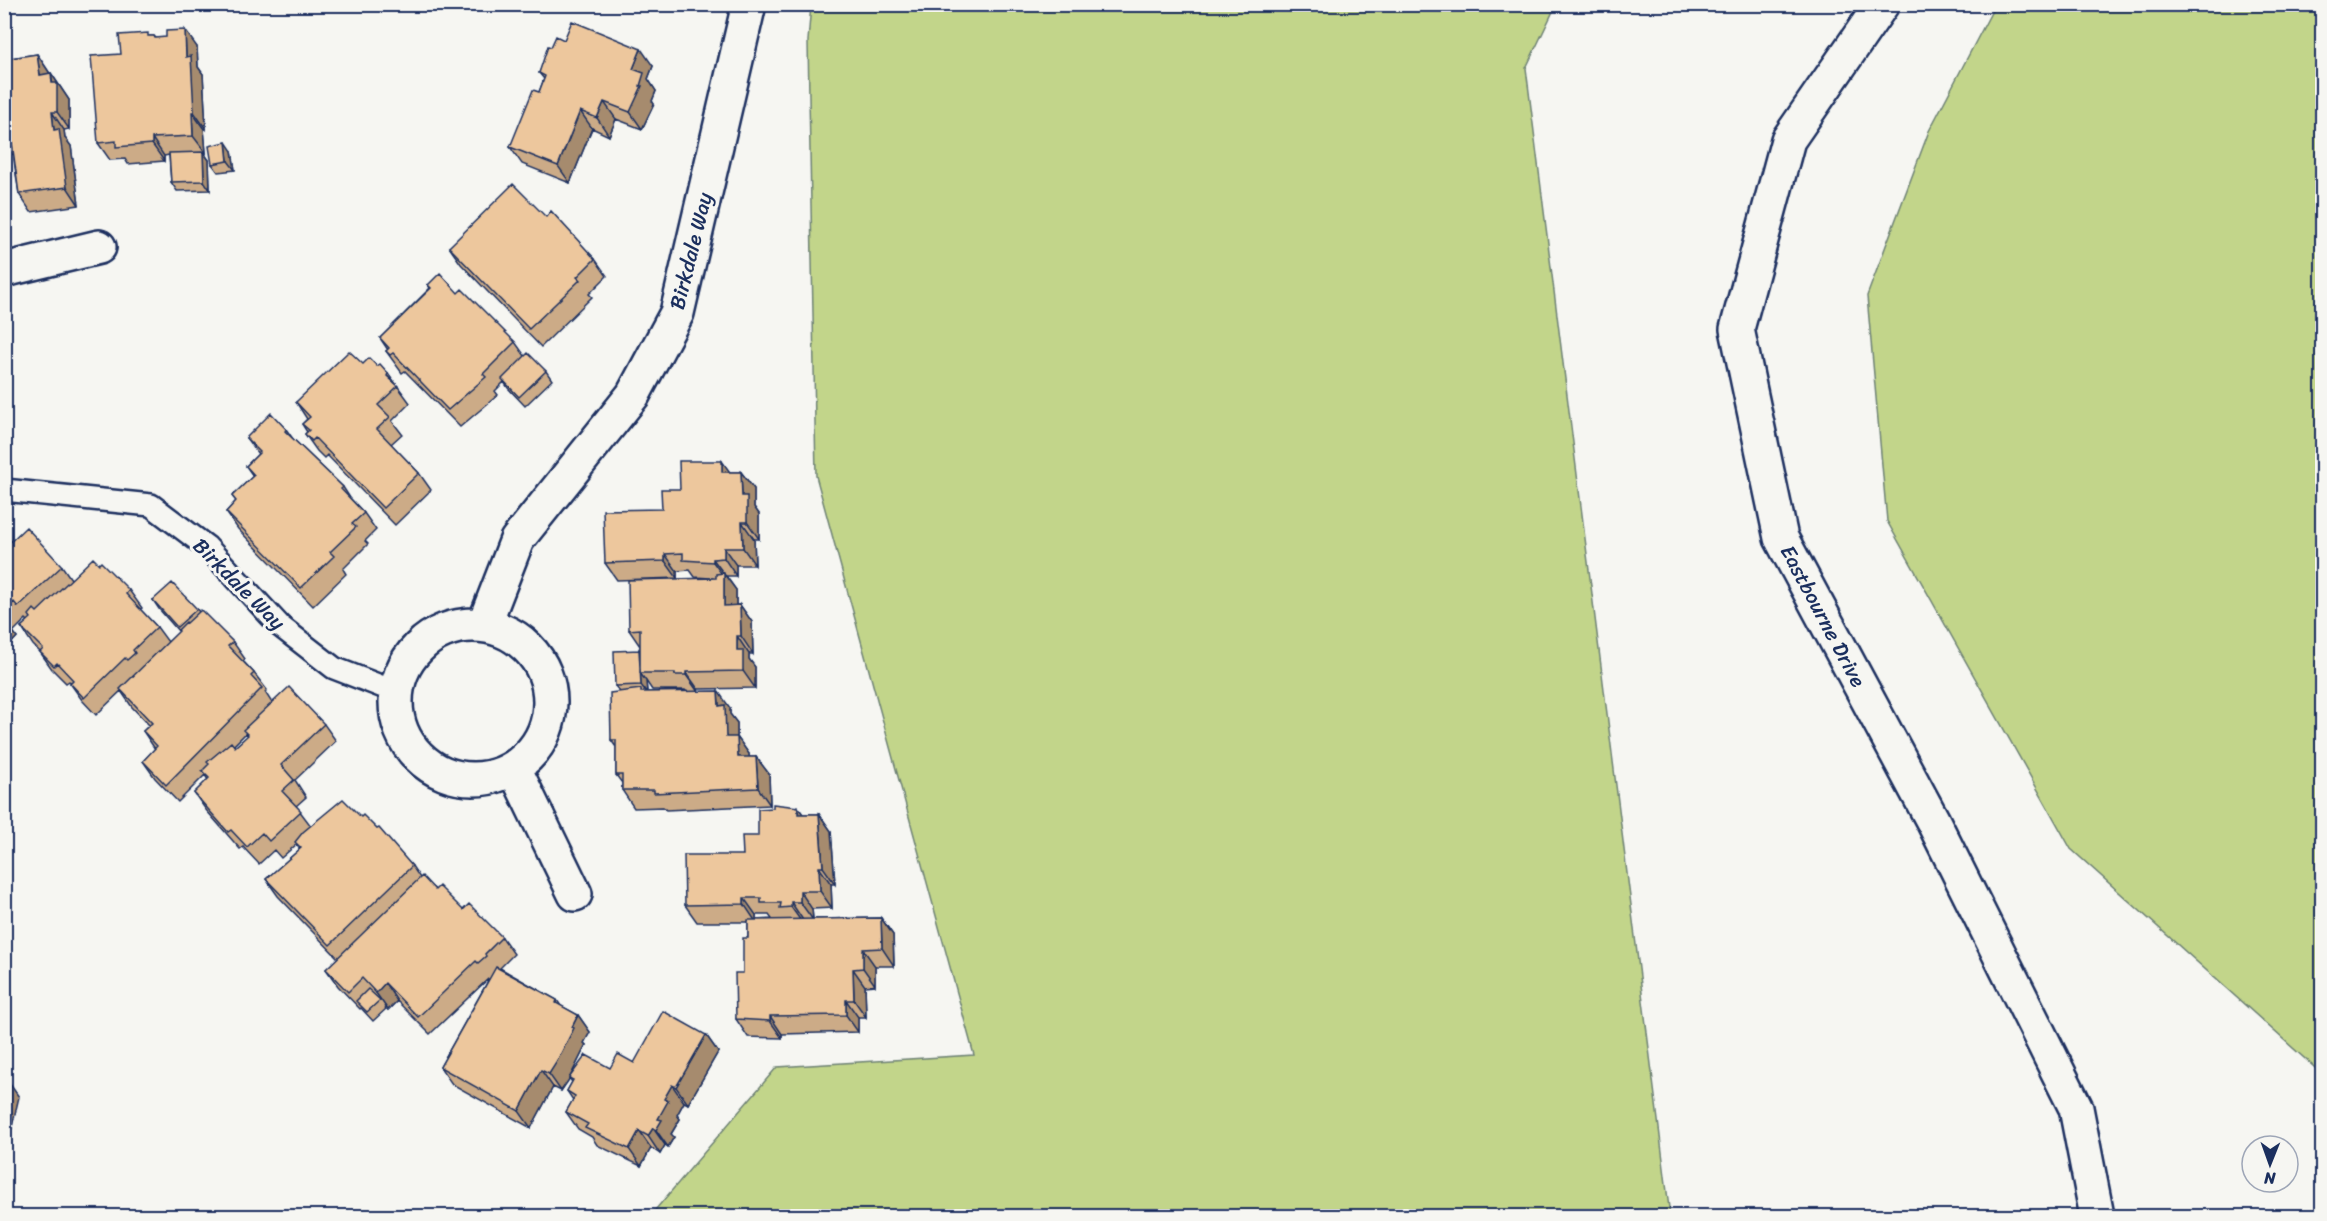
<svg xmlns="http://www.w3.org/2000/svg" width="2327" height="1221" viewBox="0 0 2327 1221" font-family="Sriracha,sans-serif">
<rect width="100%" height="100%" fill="#f6f6f2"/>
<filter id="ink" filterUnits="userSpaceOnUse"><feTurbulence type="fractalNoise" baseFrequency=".0167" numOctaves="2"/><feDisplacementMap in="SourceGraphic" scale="12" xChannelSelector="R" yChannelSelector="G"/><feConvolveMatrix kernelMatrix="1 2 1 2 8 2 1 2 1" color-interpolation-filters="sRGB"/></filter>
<g filter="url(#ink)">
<!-- green -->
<path fill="#c2d58a" stroke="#6e8274" stroke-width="1.5" d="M811 5H1556L1526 68 1670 1216H650L777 1067 974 1055 816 476 808 41Z
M1995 5H2322V1074L2071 849 1887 521 1867 296 1929 131Z"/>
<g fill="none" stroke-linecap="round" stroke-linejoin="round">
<defs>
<path id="service" d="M4 490 151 505 207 547 280 626 334 668 396 692"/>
<path id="minor" d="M1882 4 1788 140 1737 329 1781 538 1933 821 2076 1108 2097 1216
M4 270 99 247
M396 702a77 77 0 1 1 154 0a77 77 0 1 1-154 0Z
M484 625 517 540 633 395 677 313 749 4
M514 768 575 894"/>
</defs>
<!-- service casing -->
<use href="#service" stroke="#1b2f5e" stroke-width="26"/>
<!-- minor casing -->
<use href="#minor" stroke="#1b2f5e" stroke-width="38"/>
<!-- service -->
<use href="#service" stroke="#f6f6f2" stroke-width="21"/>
<!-- minor -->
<use href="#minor" stroke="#f6f6f2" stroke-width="33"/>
</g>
<!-- wall -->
<path fill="#ccab87" stroke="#1b2f5e" stroke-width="1.5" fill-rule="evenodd" d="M150 36H154L156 38 197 47 198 67 203 74 206 129H204L206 153H204L209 160 210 190 177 191 171 182 169 155 164 156V161L128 164 125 159 110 160 98 143 121 54Z
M564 40 653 66 648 79 656 91 652 101 654 104 642 129 616 119 609 136 592 128 570 183 522 164 510 147 539 92 544 79 539 73 551 47Z
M37 54 49 72V74L51 73 69 100V129L64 130 65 138 71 146 79 205 31 212 19 194 13 154 5 155 4 154V59Z
M232 151 235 170 218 172 212 164Z
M546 217 595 259 607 276 589 294 592 297 541 347 461 264 449 247Z
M428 285 458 293 515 342 525 356 546 371 552 380 525 406 508 388 504 382 495 391 498 395 460 427 405 371 402 373 386 351 388 350 380 338 430 288Z
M363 364 377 366 388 373 410 403 392 421 402 434 391 444 419 473 431 490 395 525 327 455 324 458 317 451 305 434 307 432 302 424 307 419 296 402Z
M286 429 293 439 343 487 350 498 364 513 376 530 365 541 368 544 343 569 346 574 313 606 238 529 226 512 236 501 232 496 253 476 246 466 258 454 246 438Z
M729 472H741L754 489V507L759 514V539H754L755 565H736V576H726L736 590V605H740L752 622 753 654H749V659L755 667V688L698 689V691L730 708V714L737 723V737L749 754V757H756L769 774 770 805 666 810 663 807 634 808 622 790V783L616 775V747L611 740 620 692 615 686 639 650 640 652V646L629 630 712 578 695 577 690 570 677 571V578L617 580 605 563 662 509 680 489ZM646 681 652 690H685L686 691 647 692Z
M4 548 62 566 71 579 99 564 129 590 142 608 140 609 157 627 168 642 179 632 159 609 153 600 197 609 199 612 233 642 245 659 243 661 254 673 267 690 265 692 272 703 324 724 336 741 295 780 306 797 296 806 311 826 361 817 412 866 420 878 463 910 502 937 514 954 500 968 557 1000 561 1006 578 1015 590 1032 584 1043 586 1045 570 1077 634 1063 706 1035 718 1052 688 1104 684 1102 677 1115 680 1119 671 1134 674 1137 668 1147 665 1145 660 1154 651 1148 641 1166 597 1145 592 1137 578 1129 566 1112 573 1100 567 1091 572 1082 569 1078 561 1091 553 1087 531 1128 452 1084 440 1067 489 979H488L430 1034 397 1001 388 1010 384 1006 386 1009 373 1021 361 1008 360 1009 338 986 326 969 338 958 278 896 266 879 300 849 297 844 281 858 274 850 259 864 243 847 240 849 206 810 194 793 208 780 205 775 178 802 155 778 143 761 155 749 143 731 149 725 132 707 121 691 96 715 82 700 70 683 71 682 69 681 66 683 52 669 40 652 33 645 21 627 28 621 26 619 13 632 17 637 4 651ZM246 733 248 736 235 747 234 745Z
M803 814H819L831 831 835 884H831L832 908 812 909 813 919 881 918 893 935 894 966H875V985L865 986 866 1017H858V1032L782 1034V1038L748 1037 736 1019 748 938V922H697L685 905 743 855 758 836ZM756 915H769L772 919 756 920Z"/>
<!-- shaded-wall -->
<path fill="#a68b6e" stroke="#1b2f5e" stroke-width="1.5" d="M185 30 197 47 198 67 203 74 206 129 194 112 186 57Z
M641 49 653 66 648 79 656 91 652 101 654 104 642 129 630 112 633 69Z
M37 54 49 72 52 93 40 75Z
M51 73 69 100V129L57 112Z
M604 102 616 119 609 136 597 118Z
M580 111 592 128 570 183 558 166Z
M52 112 64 130 65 138 71 146 79 205 67 187 54 130Z
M192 112 204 129 206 153 193 136Z
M152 138 164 156V161L152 144Z
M226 142 232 151 235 170 228 161Z
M203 152 209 160 210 190 204 181Z
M388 373 397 386 387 376Z
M722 461 734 478 722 472Z
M741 472 754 489V507L759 514V539L747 522 742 496Z
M742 522 754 539 755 565 743 548Z
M724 548 736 565V576L724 558Z
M665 554 677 571V578L665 561Z
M713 559 736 590V623L724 606V577L713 562Z
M740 605 752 622 753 654 741 636Z
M5 620 17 637 4 651Z
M737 636 749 654V659L755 667V688L743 671 737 650Z
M639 650 645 659 640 673 646 681 647 693 641 685Z
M686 672 698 689V692L686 675Z
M718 691 730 708V714L737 723V745V737L749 754 750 774 726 737 719 706Z
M756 757 769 774 770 805 758 788Z
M798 807 810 824 798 814Z
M819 814 831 831 835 884 823 867Z
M819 867 831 884 832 908 820 891Z
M800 891 812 909 813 920 800 902Z
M744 898 756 915V922L744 904Z
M791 902 803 920V924L791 907Z
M881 918 893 935 894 966 882 948Z
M863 949 875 966V985L863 968Z
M853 969 865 986 866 1017 854 1000Z
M385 983 397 1001 388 1010 376 993Z
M846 1000 858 1017V1032L846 1015Z
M578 1015 590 1032 584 1043 586 1045 568 1081 561 1091 549 1074Z
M770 1016 782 1034V1038L770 1021Z
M706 1035 718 1052 688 1104 676 1087Z
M541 1070 553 1087 531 1128 519 1111Z
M7 1080 19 1097 4 1161V1092Z
M672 1085 684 1102 677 1115 680 1119 671 1134 674 1137 668 1147 656 1130 658 1119 664 1099Z
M653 1128 665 1145 660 1154 648 1136Z
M639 1131 651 1148 641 1166 629 1149Z"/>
<!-- building -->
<path fill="#edc79d" stroke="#1b2f5e" stroke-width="1.5" d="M572 21 641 49 633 69 644 73 640 86H642L630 112 604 102 597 118 580 111 558 166 510 147 533 90 539 92 545 76 539 73 548 46 551 47 556 36 564 40Z
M185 30 186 57 191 56 194 112H192L193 136 152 138V144L116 147V141L98 143 91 56 121 54 119 35 148 33V36H154L155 38 166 37V31Z
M37 54 40 75 51 73 52 83H57V112H52L54 130 59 129 67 187 19 194 11 135 4 136V59Z
M226 142 228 161 212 164 209 146Z
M203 152 204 181 171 182 169 153Z
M513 184 546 217 551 211 595 259 577 277 580 280 529 329 449 247Z
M440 273 458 293 462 289 515 342 483 374 486 377 448 410 393 353 390 355 386 351 389 348 380 338 431 288 428 285Z
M349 351 363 364 369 358 377 366 380 364 388 373 387 376 398 386 378 405 390 417 377 429 419 473 383 508 315 438 312 441 305 434 309 430 302 424 310 417 296 402Z
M528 353 546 371 519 397 502 379Z
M271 413 286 429 285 431 343 487 341 489 364 513 352 524 356 527 330 552 334 556 301 588 226 512 236 501 232 496 254 475 246 466 260 452 246 438Z
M679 461H722V472H741L742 496H747V522H742L743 548H724V558L713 559V562L683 560V553L665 554V561L605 563 603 510 662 509 661 489H680Z
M26 527 62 566 18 607 14 602 4 611V548Z
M93 558 99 564 101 562 129 590 126 594 157 627 133 650 135 653 127 660 125 658 84 698 70 683 73 680 57 663 54 666 40 652 43 649 21 627 31 618 29 615 34 609 37 612Z
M724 573V606L740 605 741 636H737V650H743V671L686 672V675H675V673H640V629L629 630 628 580 716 578V574Z
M172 583 197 609 177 627 153 600Z
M201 610 233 642 228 646 254 673 251 676 262 688 166 785 143 761 157 746 143 731 152 723 120 689 179 631 178 630 186 622 187 623Z
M639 650 641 685 615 686 614 651Z
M289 687 324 724 281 765 294 780 282 791 301 811 269 841 262 833 247 847 231 830 228 832 194 793 209 778 202 771 209 764 207 762 231 742 235 747 248 735 243 730Z
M641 689V692L718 691 719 706 725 705 726 737H737L738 757H756L758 788 654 793V790H622V775H616V740H611L610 693Z
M343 799 361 817 363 815 377 829 379 828 412 866 330 945 266 879 301 848 295 842 303 832Z
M773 804 798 807V814H819L823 867H819L820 891H800V902H791V907L780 908 781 903H761V898H744V904L685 905 684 855H743L742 836H758V809L773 808Z
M422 876 435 890 439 886 463 910 469 904 502 937 485 954 486 956 478 963 476 961 418 1017 385 983 376 993 362 978 348 992 326 969Z
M881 918 882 948 863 949V968L853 969 854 1000H846V1015L770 1016V1021L736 1019 735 973H743V938H748V920Z
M496 967 557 1000 556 1003 578 1015 572 1027 574 1028 556 1063 549 1074 541 1070 519 1111 440 1067Z
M368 989 380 1000 367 1012 356 1001Z
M663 1011 706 1035 676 1087 672 1085 664 1099 668 1101 658 1119 662 1120 656 1130 653 1128 648 1136 639 1131 629 1149 585 1128 588 1124 566 1112 575 1096 567 1091 573 1080 569 1078 586 1055 610 1068 618 1054 634 1063Z
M4 1080H7L4 1092Z"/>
</g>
<g text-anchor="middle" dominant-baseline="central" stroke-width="6" stroke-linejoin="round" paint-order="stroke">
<!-- street labels -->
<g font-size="21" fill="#1b2f5e" stroke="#f6f6f2">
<text transform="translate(691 251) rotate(-76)">Birkdale Way</text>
<text transform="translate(239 584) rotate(45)">Birkdale Way</text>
<text transform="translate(1823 616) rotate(62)">Eastbourne Drive</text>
</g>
</g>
<!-- margin -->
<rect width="2327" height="1221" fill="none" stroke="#f6f6f2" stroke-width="24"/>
<rect x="12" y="12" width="2303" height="1197" fill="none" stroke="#1b2f5e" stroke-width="2" filter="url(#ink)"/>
<!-- north arrow -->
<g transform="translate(2270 1164) rotate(181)"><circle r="28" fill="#f6f6f2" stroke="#9ea6b7" stroke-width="1.5"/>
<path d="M0-4.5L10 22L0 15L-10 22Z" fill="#1b2f5e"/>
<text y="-9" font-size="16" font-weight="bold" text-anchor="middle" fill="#1b2f5e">N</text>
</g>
</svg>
